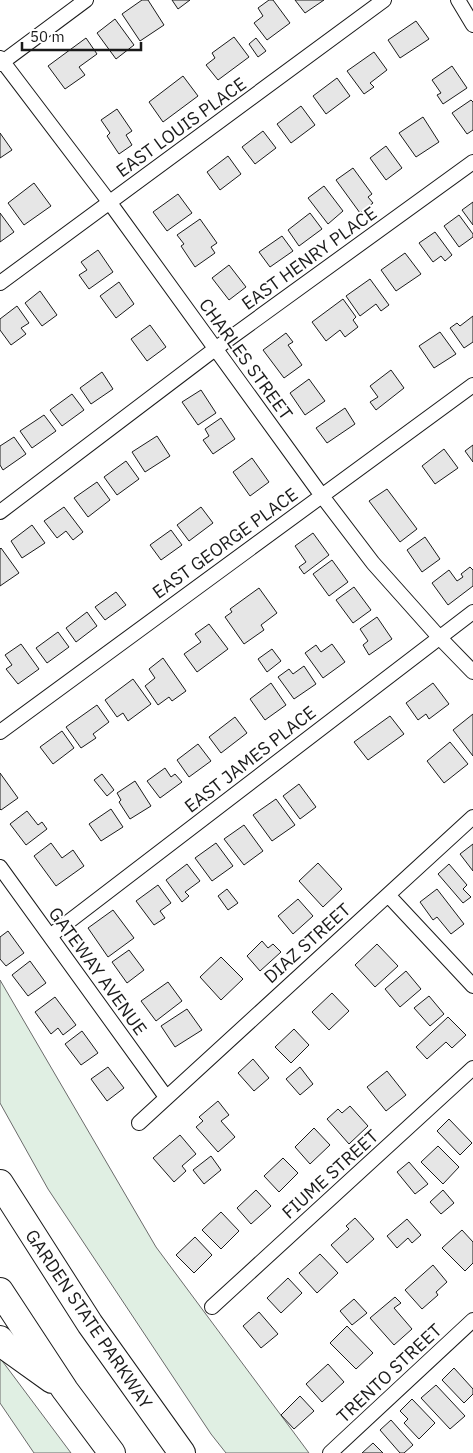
<svg xmlns="http://www.w3.org/2000/svg" width="473" height="1453" viewBox="0 0 473 1453" font-family="'IBM Plex Sans',sans-serif">
<rect width="100%" height="100%" fill="#fff"/>
<!-- green -->
<path fill="#e0efe3" stroke="#6a6a6a" d="M0 980 156 1247 309 1453H226L211 1434 48 1189 0 1103Z
M0 1358 71 1453H34L0 1403Z"/>
<!-- building -->
<path fill="#e6e6e6" stroke="#1a1a1a" d="M142 0H148L164 25 140 41 122 14Z
M172 0H190L178 9Z
M269 0H273L290 23 267 40 254 23 263 16 258 8Z
M295 0H324L305 13Z
M115 19 134 45 116 59 97 33Z
M416 21 429 39 400 58 388 40Z
M234 37 249 57 218 80 206 65 215 58 212 53Z
M86 38 97 54 79 67 85 75 65 89 48 66Z
M256 38 266 51 258 57 249 44Z
M374 52 387 70 370 83 374 87 364 94 347 71Z
M452 66 467 88 443 104 437 95 441 93 432 80Z
M183 76 198 96 163 122 149 102Z
M337 78 350 96 326 114 313 96Z
M471 100 473 102V130L467 134 452 113Z
M301 106 315 125 291 143 277 124Z
M117 109 132 131 126 135 132 145 119 154 107 136 110 133 101 120Z
M423 117 439 142 416 157 399 133Z
M263 131 276 148 255 164 242 147Z
M0 133 12 150 0 158Z
M386 146 402 168 386 180 370 158Z
M228 156 241 174 220 190 207 172Z
M353 168 372 194 368 197 373 203 360 213 336 180Z
M34 183 51 206 24 225 8 203Z
M324 186 343 211 328 224 308 198Z
M178 194 192 213 167 231 153 212Z
M473 202V225L462 210Z
M0 213 14 232 0 242Z
M310 213 322 229 299 246 288 230Z
M459 215 473 234V237L459 247 444 226Z
M200 219 217 243 211 247 215 253 195 267 181 246 184 244 177 235Z
M435 232 452 255 445 261 441 256 433 262 419 243Z
M282 236 293 251 270 267 259 252Z
M98 250 113 272 89 289 79 275 87 270 81 262Z
M405 253 421 274 396 291 381 270Z
M229 265 246 287 229 300 212 278Z
M370 279 389 305 381 311 376 304 360 316 346 296Z
M119 282 134 304 116 318 100 296Z
M40 291 57 315 42 326 25 303Z
M343 299 356 317 353 320 358 327 345 337 340 330 326 341 312 322Z
M17 306 29 323 21 328 26 334 11 345 0 330V319Z
M473 316V342L464 348 450 328 457 323 460 326Z
M150 325 166 347 147 361 131 339Z
M440 332 456 354 434 368 419 346Z
M286 333 293 342 288 345 302 365 284 378 263 350Z
M391 370 404 388 376 410 370 402 378 397 370 386Z
M102 372 113 389 91 404 80 388Z
M309 379 325 401 305 415 290 393Z
M201 390 216 413 198 425 182 402Z
M72 394 84 410 62 426 50 410Z
M345 408 355 424 327 443 316 428Z
M44 415 56 431 32 448 20 431Z
M221 418 235 439 213 454 203 440 209 436 205 429Z
M157 436 170 456 145 472 132 452Z
M14 437 26 454 3 470 0 465V446Z
M473 445V462L465 451Z
M444 449 458 468 435 484 422 466Z
M252 458 269 482 250 496 233 472Z
M126 461 139 479 117 495 104 477Z
M97 482 110 500 88 517 74 498Z
M387 489 417 529 400 542 369 501Z
M64 507 83 532 73 540 66 531 57 538 44 521Z
M201 507 213 523 189 541 177 525Z
M32 525 45 543 22 558 11 541Z
M171 530 182 545 161 560 150 545Z
M313 533 329 555 304 574 299 567 306 562 295 546Z
M425 537 440 559 422 572 407 550Z
M1 548 19 573 0 586V549Z
M332 560 348 582 329 596 313 574Z
M470 567 473 570V586L448 605 432 583 449 570 457 581 463 577 461 574Z
M354 587 371 610 353 623 336 600Z
M259 588 277 613 261 625 264 630 244 644 225 617 232 612 230 609Z
M116 592 126 605 105 620 95 607Z
M87 612 97 626 76 642 66 628Z
M377 617 392 639 369 655 363 645 368 641 360 629Z
M209 624 228 649 197 672 184 654 201 642 195 634Z
M58 632 69 647 47 663 36 648Z
M21 644 39 669 18 684 6 669 12 665 5 655Z
M332 644 345 662 323 678 305 653 316 645 321 652Z
M272 649 281 661 267 672 258 659Z
M163 658 186 691 172 701 169 697 158 705 145 686 155 678 149 669Z
M304 666 316 684 294 699 278 677 289 669 293 674Z
M133 679 151 704 128 721 123 713 117 717 105 700Z
M271 683 286 705 265 720 250 699Z
M433 683 449 704 429 719 426 714 418 720 406 703Z
M97 705 109 722 93 734 96 738 81 748 66 727Z
M473 714V756L453 730Z
M390 716 404 734 368 760 354 742Z
M235 717 247 733 221 753 209 737Z
M62 731 74 748 53 764 40 747Z
M450 742 468 764 444 783 427 761Z
M198 744 211 761 189 777 177 760Z
M165 768 171 777 175 774 182 782 160 798 147 781Z
M0 773 18 798 1 810 0 809Z
M102 774 114 790 107 796 94 780Z
M135 781 151 806 130 819 119 802 121 800 117 793Z
M299 784 316 807 300 819 283 796Z
M276 799 295 825 272 841 253 815Z
M111 809 123 827 101 841 89 824Z
M27 811 38 825 42 822 47 829 26 845 10 824Z
M244 825 263 851 244 865 224 839Z
M51 843 62 858 73 850 84 866 56 886 34 856Z
M216 843 233 866 212 881 195 858Z
M473 844V871L460 854Z
M318 863 342 889 323 907 299 881Z
M187 864 200 881 185 892 189 896 182 902 166 880Z
M449 864 467 885 463 889 471 897 463 903 438 874Z
M158 885 171 903 160 911 165 918 154 925 136 901Z
M227 889 238 903 228 910 218 896Z
M437 889 464 924 451 934 437 917 433 920 420 902Z
M298 899 313 916 293 934 278 916Z
M113 910 134 938 108 957 88 928Z
M8 931 24 953 6 966 0 959V937Z
M262 941 268 948 273 944 281 952 260 971 247 956Z
M377 944 398 966 375 987 355 965Z
M129 950 144 970 127 983 112 962Z
M221 957 243 979 221 1000 200 977Z
M30 961 46 983 28 996 12 975Z
M406 971 421 989 400 1007 385 989Z
M168 982 182 1001 156 1021 141 1001Z
M332 993 349 1011 329 1030 312 1012Z
M429 996 444 1014 430 1026 414 1008Z
M55 997 76 1025 63 1035 58 1028 51 1034 35 1012Z
M187 1009 202 1030 175 1047 161 1026Z
M448 1017 466 1035 452 1048 446 1042 427 1059 416 1047Z
M294 1029 309 1045 291 1063 275 1047Z
M82 1031 98 1053 81 1065 65 1044Z
M253 1059 269 1078 254 1091 238 1073Z
M108 1067 124 1088 107 1101 91 1079Z
M300 1067 313 1084 300 1095 286 1079Z
M387 1071 406 1095 386 1111 367 1087Z
M218 1101 229 1115 221 1121 235 1137 218 1152 196 1127 203 1121 199 1117Z
M350 1106 368 1126 349 1144 327 1119 338 1109 342 1113Z
M449 1119 472 1143 460 1155 437 1131Z
M314 1128 330 1145 310 1164 295 1147Z
M180 1135 196 1154 182 1166 186 1171 174 1182 153 1158Z
M438 1146 459 1167 443 1184 421 1162Z
M211 1156 221 1170 204 1184 193 1170Z
M283 1158 298 1173 279 1192 264 1176Z
M409 1162 428 1184 415 1194 397 1172Z
M256 1190 271 1206 251 1224 237 1208Z
M443 1190 454 1203 441 1214 430 1202Z
M221 1212 239 1231 221 1249 202 1230Z
M355 1218 374 1239 347 1263 331 1245 349 1229 346 1226Z
M407 1219 421 1235 412 1243 408 1238 397 1248 387 1236Z
M462 1230 473 1242V1263L465 1271 442 1248Z
M195 1237 212 1255 194 1273 176 1255Z
M320 1254 338 1273 317 1293 299 1273Z
M433 1265 447 1282 436 1292 438 1295 422 1309 405 1290Z
M288 1278 302 1293 281 1313 267 1298Z
M395 1297 401 1303 394 1308 412 1329 394 1345 370 1318Z
M354 1299 367 1313 352 1325 340 1311Z
M259 1312 278 1334 261 1348 243 1326Z
M347 1326 373 1353 356 1369 330 1343Z
M328 1364 344 1382 322 1402 306 1384Z
M454 1368 473 1389V1394L464 1403 442 1380Z
M436 1385 465 1416 450 1429 421 1398Z
M300 1396 314 1411 294 1429 281 1415Z
M412 1399 435 1423 419 1439 404 1423 408 1419 400 1411Z
M391 1420 413 1445 404 1453H400L380 1430Z
M373 1443 383 1453H362Z"/>
<g fill="none" stroke-linecap="round" stroke-linejoin="round">
<defs>
<path id="street" d="M458 0 473 25
M0 58 110 203 322 496 373 563 439 637 473 672
M0 64 86 0
M0 283 384 0
M0 512 215 349 473 162
M0 732 473 385
M0 867 166 1097
M388 895 473 986
M50 936 473 612
M139 1123 473 817
M212 1307 473 1068
M330 1453 473 1320"/>
<path id="highway" d="M0 1183 90 1324 182 1453
M0 1291 65 1390 112 1453
M0 1339 6 1347 52 1380"/>
</defs>
<!-- street casing -->
<use href="#street" stroke="#1a1a1a" stroke-width="16"/>
<!-- highway casing -->
<use href="#highway" stroke="#1a1a1a" stroke-width="28"/>
<!-- street -->
<use href="#street" stroke="#fff" stroke-width="14"/>
<!-- highway -->
<use href="#highway" stroke="#fff" stroke-width="26"/>
</g>
<g text-anchor="middle" dominant-baseline="central" stroke-width="4" stroke-linejoin="round" paint-order="stroke">
<!-- street labels -->
<g font-size="18" fill="#1a1a1a" stroke="#fff">
<text transform="translate(181 127) rotate(-36)">EAST LOUIS PLACE</text>
<text transform="translate(309 258) rotate(-36)">EAST HENRY PLACE</text>
<text transform="translate(246 359) rotate(54)">CHARLES STREET</text>
<text transform="translate(225 543) rotate(-36)">EAST GEORGE PLACE</text>
<text transform="translate(250 759) rotate(-38)">EAST JAMES PLACE</text>
<text transform="translate(307 943) rotate(-42)">DIAZ STREET</text>
<text transform="translate(98 971) rotate(54)">GATEWAY AVENUE</text>
<text transform="translate(330 1174) rotate(-42)">FIUME STREET</text>
<text transform="translate(89 1319) rotate(56)">GARDEN STATE PARKWAY</text>
<text transform="translate(389 1373) rotate(-43)">TRENTO STREET</text>
</g>
</g>
<!-- scale -->
<path d="M22 42v8h119v-8" fill="none" stroke="#1a1a1a" stroke-width="2.5"/>
<text x="30" y="42" font-size="15" fill="#1a1a1a" stroke="#ffffff" stroke-width="4" paint-order="stroke">50 m</text>
</svg>
